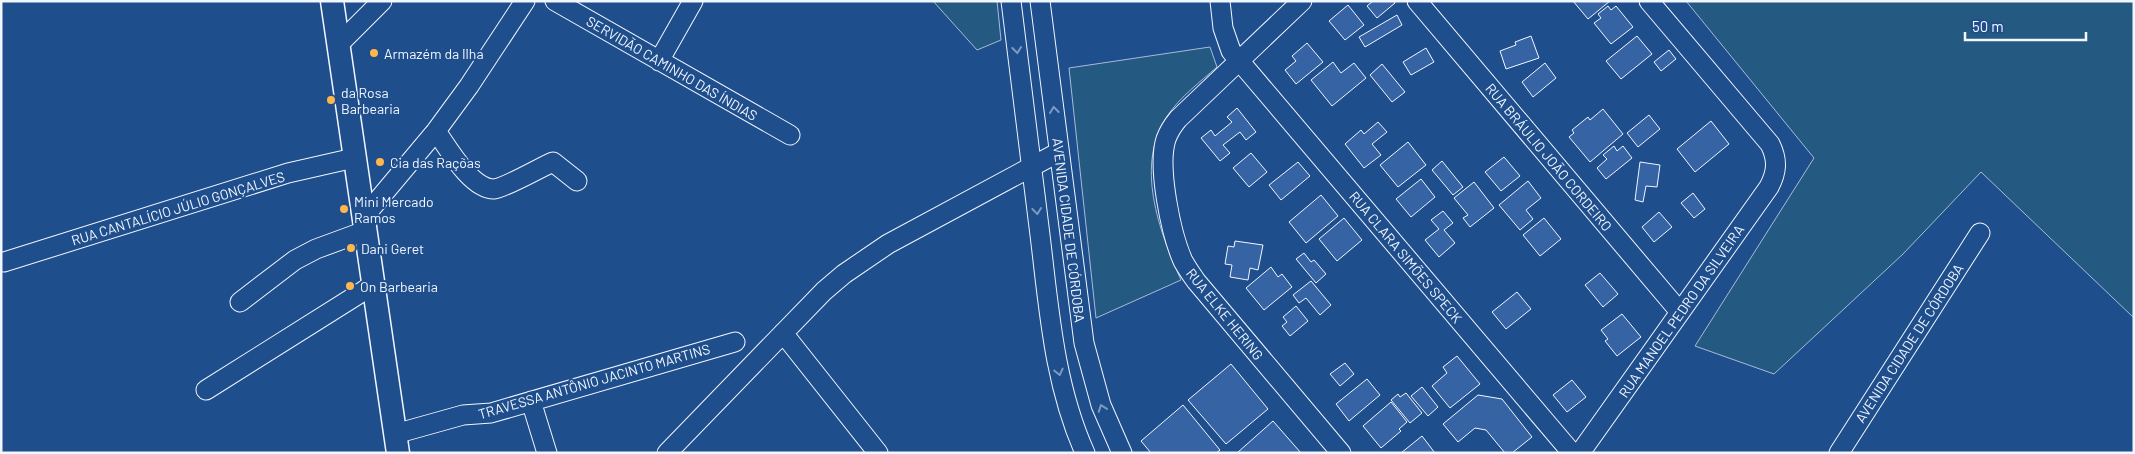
<svg xmlns="http://www.w3.org/2000/svg" width="2135" height="454" viewBox="0 0 2135 454" font-family="Barlow,sans-serif">
<rect width="100%" height="100%" fill="#1f4e8c"/>
<!-- green -->
<path fill="#245a82" stroke="#a8bbd7" d="M933 1H997L1001 40 977 50Z
M1686 1H2134V318L1981 172 1903 254 1774 374 1695 346 1814 158Z
M1210 47 1217 67C1200 82 1180 97 1168 115 1134 164 1159 231 1181 280L1096 318 1069 68Z"/>
<!-- building -->
<path fill="#3563a3" stroke="#f2f6ff" d="M1373 1H1394L1395 3 1377 18 1367 6Z
M1573 1H1610L1588 19Z
M1348 5 1364 25 1345 40 1329 21Z
M1608 6 1611 10 1616 6 1633 27 1611 44 1594 23 1601 18 1598 14Z
M1397 15 1402 25 1365 47 1359 37Z
M1531 36 1539 58 1506 69 1500 51 1516 45 1515 42Z
M1637 36 1652 54 1621 79 1606 61Z
M1307 43 1323 62 1296 84 1285 70 1296 61 1292 56Z
M1426 48 1434 62 1411 75 1403 62Z
M1669 50 1676 59 1661 71 1654 62Z
M1333 62 1341 73 1354 63 1366 78 1332 106 1311 80Z
M1545 63 1556 78 1533 97 1522 82Z
M1382 64 1405 92 1392 102 1370 75Z
M1237 108 1256 132 1246 140 1240 132 1223 145 1230 153 1220 161 1201 138 1211 130 1215 136 1232 122 1227 117Z
M1603 109 1623 134 1590 162 1569 137 1574 133 1572 130 1588 117 1590 120Z
M1649 115 1660 129 1638 147 1627 133Z
M1711 121 1729 144 1695 172 1677 149Z
M1378 122 1387 132 1372 144 1381 155 1364 168 1345 144 1361 130 1364 134Z
M1408 142 1426 165 1398 187 1380 165Z
M1614 146 1617 151 1623 146 1632 158 1606 179 1597 168 1607 159 1603 155Z
M1251 153 1267 172 1249 187 1233 168Z
M1504 157 1520 176 1501 191 1485 172Z
M1442 161 1463 187 1453 195 1432 170Z
M1298 162 1310 176 1281 200 1269 185Z
M1640 162 1660 165 1657 187 1646 186 1643 202 1635 200Z
M1421 179 1435 197 1411 217 1396 199Z
M1528 181 1541 198 1526 210 1533 219 1520 230 1499 205Z
M1474 182 1494 208 1470 227 1463 218 1468 215 1454 198Z
M1693 193 1705 209 1694 218 1681 203Z
M1321 195 1338 216 1306 243 1289 222Z
M1443 211 1453 223 1444 230 1455 243 1439 257 1425 240 1439 229 1431 220Z
M1659 212 1672 227 1654 242 1642 227Z
M1344 218 1362 240 1337 261 1319 239Z
M1544 218 1561 239 1540 256 1523 235Z
M1235 241 1263 245 1258 270 1250 268 1248 280 1230 277 1232 265 1225 264 1228 246 1234 247Z
M1304 253 1311 262 1314 260 1326 274 1316 283 1296 259Z
M1271 267 1278 277 1282 274 1292 287 1264 310 1246 288Z
M1600 273 1618 294 1603 307 1585 285Z
M1311 281 1331 305 1320 315 1306 298 1299 303 1293 295Z
M1517 292 1531 309 1506 329 1492 312Z
M1296 306 1308 321 1290 336 1282 326 1287 322 1283 317Z
M1622 314 1641 337 1617 356 1605 341 1608 339 1601 330Z
M1457 356 1480 384 1450 408 1432 386 1447 373 1443 367Z
M1345 363 1354 374 1340 386 1330 374Z
M1231 364 1268 409 1226 444 1188 400Z
M1367 379 1380 395 1349 421 1336 404Z
M1572 380 1586 397 1567 412 1553 395Z
M1422 387 1438 407 1428 416 1411 396Z
M1406 393 1422 413 1410 423 1391 400 1398 394 1400 397Z
M1478 395 1502 399 1532 437 1512 453H1505L1486 430 1475 428 1458 442 1443 424Z
M1391 402 1407 422 1399 429 1401 431 1381 448 1363 426Z
M1183 405 1220 450 1216 453H1151L1141 441Z
M1273 421 1301 453H1237Z
M1422 436 1435 453H1401Z"/>
<g fill="none" stroke-linecap="round" stroke-linejoin="round">
<defs>
<path id="minor" d="M555 1 790 135
M1011 1C1021 79 1030 157 1040 235 1049 309 1054 384 1085 453
M1040 1 1084 343 1101 405 1122 453
M1220 1 1223 28 1231 51 1572 453
M1302 1 1178 119C1173 125 1169 131 1166 139 1157 167 1171 234 1183 261 1187 268 1191 274 1196 281L1341 453
M1417 1 1680 312
M339 44 382 1
M659 61 693 1
M436 131C448 148 471 189 494 189 505 188 541 167 553 162L577 181
M363 218 436 131 469 86 525 1
M4 262 288 173 354 158
M240 302 295 260 316 249 365 231
M783 333 878 453
M206 390 373 285
M531 401 547 453
M395 434 463 415 491 413 735 342
M667 453 824 291 844 274 888 244 1059 152
M1580 453 1769 187C1777 172 1778 160 1770 144L1649 1
M1839 453 1980 233"/>
<path id="major" d="M332 1 398 453"/>
</defs>
<!-- minor casing -->
<use href="#minor" stroke="#f2f6ff" stroke-width="21"/>
<!-- major casing -->
<use href="#major" stroke="#f2f6ff" stroke-width="25"/>
<!-- minor -->
<use href="#minor" stroke="#1f4e8c" stroke-width="19"/>
<!-- major -->
<use href="#major" stroke="#1f4e8c" stroke-width="22"/>
</g>
<!-- one-way arrows -->
<defs><path id="oneway-chevron" d="M-2-3.5L2.5 0L-2 3.5" fill="none" stroke-width="1.6" stroke-linecap="round" stroke-linejoin="round" transform="scale(1.25)"/></defs>
<g stroke="#7e9ac0">
<use href="#oneway-chevron" transform="translate(1017 50) rotate(83)"/>
<use href="#oneway-chevron" transform="translate(1054 110) rotate(-97)"/>
<use href="#oneway-chevron" transform="translate(1037 211) rotate(83)"/>
<use href="#oneway-chevron" transform="translate(1059 372) rotate(77)"/>
<use href="#oneway-chevron" transform="translate(1102 408) rotate(-110)"/>
</g>
<!-- markers -->
<g fill="#ffb74d" stroke="#1f4e8c" stroke-width="2">
<circle cx="374" cy="53" r="5"/>
<circle cx="331" cy="100" r="5"/>
<circle cx="380" cy="162" r="5"/>
<circle cx="344" cy="209" r="5"/>
<circle cx="351" cy="248" r="5"/>
<circle cx="350" cy="286" r="5"/>
</g>
<g text-anchor="middle" dominant-baseline="central" stroke-width="4" stroke-linejoin="round" paint-order="stroke">
<!-- poi labels -->
<g font-size="14" fill="#f2f6ff" stroke="#1f4e8c" text-anchor="start">
<text x="384" y="53">Armazém da Ilha</text>
<text x="341" y="92">da Rosa<tspan x="341" dy="16">Barbearia</tspan></text>
<text x="390" y="162">Cia das Raçõas</text>
<text x="354" y="201">Mini Mercado<tspan x="354" dy="16">Ramos</tspan></text>
<text x="361" y="248">Dani Geret</text>
<text x="360" y="286">On Barbearia</text>
</g>
<!-- street labels -->
<g font-size="14" fill="#f2f6ff" stroke="#1f4e8c">
<text transform="translate(672 68) rotate(30)">SERVIDÃO CAMINHO DAS ÍNDIAS</text>
<text transform="translate(1549 157) rotate(50)">RUA BRÁULIO JOÃO CORDEIRO</text>
<text transform="translate(178 208) rotate(-17)">RUA CANTALÍCIO JÚLIO GONÇALVES</text>
<text transform="translate(1069 230) rotate(83)">AVENIDA CIDADE DE CÓRDOBA</text>
<text transform="translate(1406 257) rotate(50)">RUA CLARA SIMÕES SPECK</text>
<text transform="translate(1681 311) rotate(-55)">RUA MANOEL PEDRO DA SILVEIRA</text>
<text transform="translate(1225 314) rotate(51)">RUA ELKE HERING</text>
<text transform="translate(1909 343) rotate(-57)">AVENIDA CIDADE DE CÓRDOBA</text>
<text transform="translate(594 381) rotate(-16)">TRAVESSA ANTÔNIO JACINTO MARTINS</text>
</g>
</g>
<!-- border -->
<rect width="2135" height="454" fill="none" stroke="#f2f6ff" stroke-width="5"/>
<!-- scale -->
<path d="M1965 32v8h121v-8" fill="none" stroke="#f2f6ff" stroke-width="2.5"/>
<text x="1972" y="32" font-size="15" fill="#f2f6ff" stroke="#1f4e8c" stroke-width="4" paint-order="stroke">50 m</text>
</svg>
